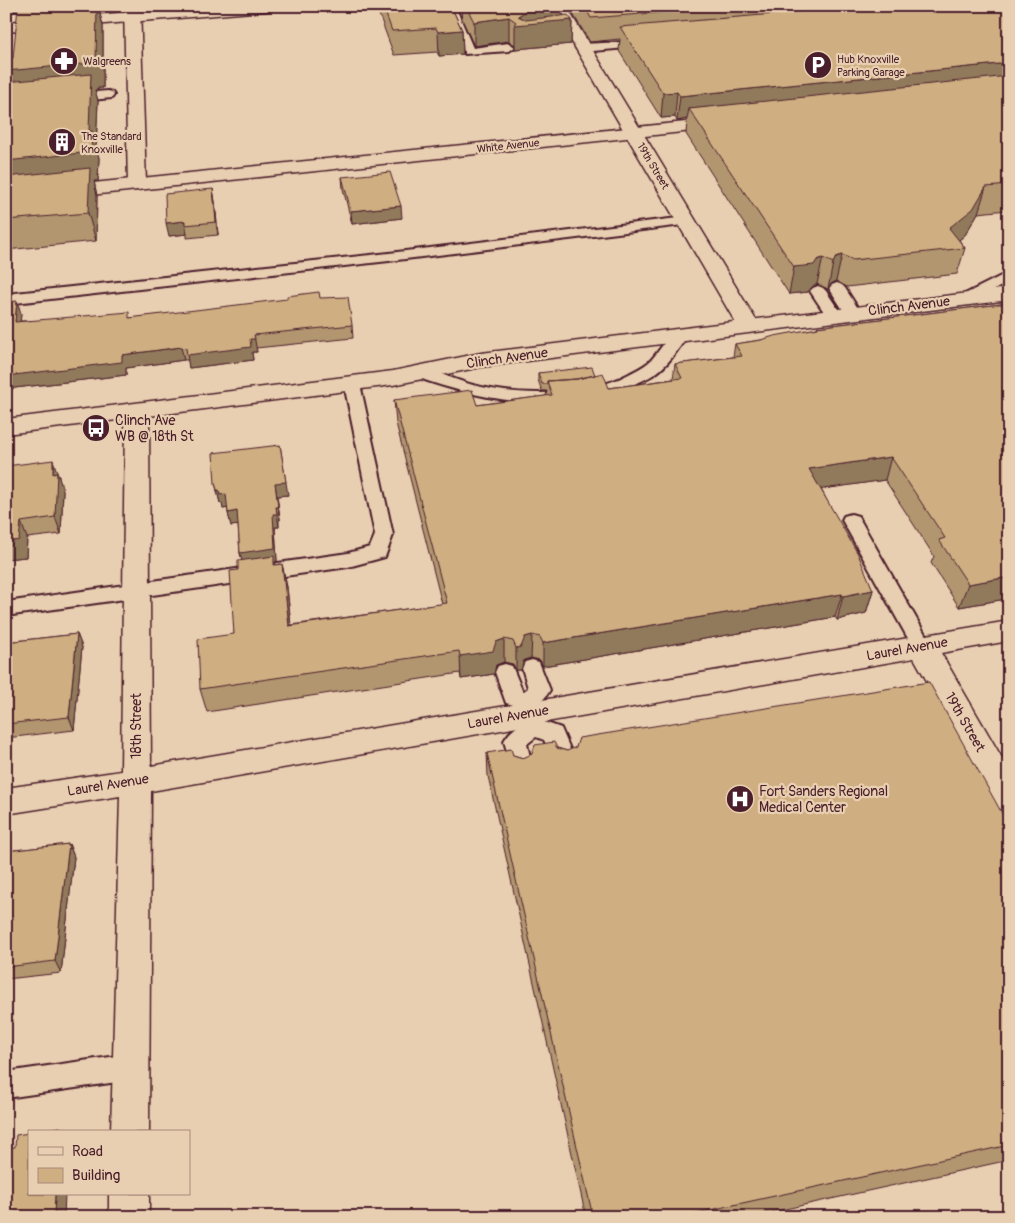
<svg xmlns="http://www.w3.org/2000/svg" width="1015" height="1223" viewBox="0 0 1015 1223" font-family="Pangolin,sans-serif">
<rect width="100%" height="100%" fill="#e9cfb1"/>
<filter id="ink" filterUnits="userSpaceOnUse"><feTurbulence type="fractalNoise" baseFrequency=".02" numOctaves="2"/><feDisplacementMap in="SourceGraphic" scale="10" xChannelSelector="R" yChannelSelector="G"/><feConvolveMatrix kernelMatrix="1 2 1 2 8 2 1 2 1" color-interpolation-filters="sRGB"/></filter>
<g filter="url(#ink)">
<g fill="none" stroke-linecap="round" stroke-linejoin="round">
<defs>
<path id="service" d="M6 6H29L24 9 6 11Z
M444 6H455L473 48 509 43 515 47 509 51 465 54Z
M645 41 651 44 649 46 582 52 576 48 582 44Z
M108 91 112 92 114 95 112 98 70 102 64 98 70 94Z
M686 217 691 218 693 221 691 224 389 261 6 304V294L389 253Z
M1009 272V282L971 302H961L958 299 961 296Z
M837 283 842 285 845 288 861 313 859 316H847L845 313 829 288 832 285Z
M818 286 823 288 826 291 842 315 840 318H828L810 291 813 288Z
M680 330 686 332 688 335C679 348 669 364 656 373 639 384 619 390 599 395 536 411 476 398 416 377L414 373 416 369 422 368C439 372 455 380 473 385 519 397 586 397 629 374 636 370 643 367 649 362 659 353 668 333 680 330Z
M352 379 358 380 360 384 393 535 385 557 348 567 6 616V602L348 553 370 547 375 535 344 384 346 380Z
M851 514 858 516 929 641 932 646 929 651 922 654 915 651 842 520 844 516Z
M532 660 539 662 550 690C538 711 526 709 506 703L495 672 498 666 505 664 512 666 522 690 524 691 528 688 522 668 525 662Z
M533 718 561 728 576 763 573 769 565 772 557 769 544 740 536 737 527 744 533 770 530 776 522 779 514 776 504 741C510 730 522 722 533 718Z
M131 1054 140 1058 144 1067 140 1076 131 1080 6 1098V1072Z"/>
<path id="minor" d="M124 6H140L146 184 144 188 137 190 130 188 128 184Z
M551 6H566L759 325 756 330 748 332 740 330 737 325Z"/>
<path id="tertiary" d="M724 118 730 119 733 123 730 127 6 204V192Z
M1009 288V300L481 367 393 385 149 416 151 766 1009 621V641L941 653 1009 770V812L998 808 914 658 151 791 149 1132H111L120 796 6 814V788L121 771 125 419 6 434V419L393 371 481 353Z
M109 1194H149V1217H109Z"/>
<path id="secondary" d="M206 6H273L271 9 266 11 6 32V22Z"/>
</defs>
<!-- service casing -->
<use href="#service" stroke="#4a1f2b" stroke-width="4"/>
<!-- minor casing -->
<use href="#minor" stroke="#4a1f2b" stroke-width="3"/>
<!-- tertiary casing -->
<use href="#tertiary" stroke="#4a1f2b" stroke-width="3"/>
<!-- secondary casing -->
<use href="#secondary" stroke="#4a1f2b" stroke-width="3"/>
<!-- service -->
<use href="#service" fill="#e9cfb1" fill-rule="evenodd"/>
<!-- minor -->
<use href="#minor" fill="#e9cfb1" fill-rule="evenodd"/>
<!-- tertiary -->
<use href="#tertiary" fill="#e9cfb1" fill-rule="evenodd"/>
<!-- secondary -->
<use href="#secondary" fill="#e9cfb1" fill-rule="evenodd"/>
</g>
<!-- wall -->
<path fill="#b29670" stroke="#4a1f2b" d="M97 6H98L103 26V88H98V90H95L98 101 96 147 99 158 98 181H94L97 196 96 241 6 250V59L13 58Z
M376 6H451L462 30 463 54 439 56 437 52 394 55Z
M456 6H563V15L572 20 571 44 515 49V45L509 41 474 46 462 19 461 8H457Z
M568 6H1009V212L1007 210 978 213 965 235 959 240 965 248 957 274 847 287 836 281 831 284 828 289 817 284 812 287 808 292 789 294 686 134 687 119 677 121 675 117 661 118 619 51 620 39 590 42Z
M342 177 402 218 352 224 343 189Z
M213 189 215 202 218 235 187 238V234L169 236Z
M320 298 352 325 353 338 256 348 257 352H252L253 360 189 368 188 360H184L126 368V375L6 389 17 301 21 314 20 321 130 318Z
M1009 303V595H1007L1006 599 959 607 931 563 934 556 885 480 821 489 873 590 866 613 837 620 835 617 543 666 540 660 531 658 524 660 521 670H516L513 664 504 662 496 665 494 674 461 679 460 673 207 712 200 689 234 634 238 570 242 560 240 553 238 525 231 526 227 508 223 509 222 503H220L215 483 288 495 277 496 280 520H279V527H275L277 561 275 562V565L282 564 287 587 291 625 442 604 396 423 394 400 477 405 546 396 547 391H542L538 380V373L595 375 609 388 673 379 675 364 733 357 735 344 761 340 817 328V327Z
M6 466 59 476V479L63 490 61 534 27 538 26 557 6 559Z
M77 634 82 647 74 730 6 738V642Z
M1009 679V697L1003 693Z
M557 748 567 751 1009 826V1160L749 1217H586L488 776 487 753 513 755 523 758Z
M69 844 74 857 61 973 6 979V851Z"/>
<!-- shaded-wall -->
<path fill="#917a5b" stroke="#4a1f2b" d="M97 6H98L103 26V88H98V90H95L98 101 96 147 99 158 98 181H94L97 196 96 241 88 213 6 190V71Z
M563 6V21L572 20 571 44 515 49V25L518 16 526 11Z
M509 17V41L474 46V22Z
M462 30 463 54 439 56 438 32Z
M1009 63V87L689 109 687 119 677 121 680 96Z
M677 92 675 117 661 118 663 93Z
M986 187 978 213 965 235 947 250 949 228Z
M213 189 215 202 218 235 216 222Z
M401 206 402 218 352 224 351 211Z
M185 221 187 234 169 236 166 223Z
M842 255 836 281 831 284 828 289 833 263 836 257Z
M823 258 817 284 812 287 808 292 789 294 794 267Z
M17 301 21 314 19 335 15 322Z
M254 335 257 352H252L253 360 189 368 187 355 250 339Z
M181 347 184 360 126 368V375L6 389V376L122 355Z
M280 445 288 495 277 496 280 520 275 483Z
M891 457 885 480 803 492 809 469Z
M53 460 63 490 61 534 55 517 53 474Z
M217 490H219L226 494 229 508 223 509 222 503H220Z
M276 507 279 527H275L277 561 275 562 278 579 243 566 240 553 273 514Z
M237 511 240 525 231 526 228 513Z
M21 522 27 538 26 557 6 559V542Z
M282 564 287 587 293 649 289 626Z
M1009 577V595H1007L1006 599 959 607 968 584Z
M873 590 866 613 837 620 843 596Z
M842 594 835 617 543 666V643Z
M77 634 82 647 74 730 69 717Z
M532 635 531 658 524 660 521 670H516V648L525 637Z
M504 639V662L496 665 494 674 461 679 460 656Z
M69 844 74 857 61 973 55 961Z
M60 1127 63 1132H60Z
M55 1194H65L64 1217H54Z"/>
<!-- building -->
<path fill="#cfaf82" stroke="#4a1f2b" d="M26 6H97L96 61 92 62V63L6 71V59L13 58 18 7Z
M383 6H451L462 30 438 32 436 28 392 31Z
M466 6H561L526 11 518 16 526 20 568 15 572 20 515 25 516 22 509 17 474 22Z
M584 6H742L591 18Z
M870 6H1009V63L680 96 677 92 663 93 620 27Z
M91 74 89 131H92L91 152 6 161V82Z
M1009 76V185L986 187 973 209 949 228 965 248 853 260 842 255 836 257 833 263 823 258 817 260 814 265 794 267 689 109Z
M90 168 88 213 6 220V177Z
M390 172 401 206 351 211 342 177Z
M213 189 216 222 185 225V221L166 223 165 194Z
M319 292 320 298 348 297 352 325 254 335 255 339H250L251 347 187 355 186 348 181 347 122 355V362L6 376V302L17 301 15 322 129 312V318L287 299V296Z
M1009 303V577L968 584 939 540 945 538 891 457 809 469 858 554 873 590 843 596 842 594 543 643 540 637 532 635 525 637 521 647 516 648 513 641 504 639 496 642 493 651 460 656 459 651 200 689 198 639 234 634 230 571 238 570V561L274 556V565L282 564 289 626 447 603 394 400 472 390 477 405 552 395 547 381 577 379 603 373 609 388 682 378 675 364 742 356 735 344 761 340 774 336 818 328 817 327Z
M592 367 595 375 577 379 547 381V384H542L538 373Z
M280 445 286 482 275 483 278 507H276L277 514H273L275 548 240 553 237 511 228 513 226 494 220 495 219 490H217L215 483 213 453Z
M53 460V474L57 473 55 517 21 522 19 540 6 542V466Z
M77 634 69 717 6 724V642Z
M929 682 1009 826V1145L678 1217H593L487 753 511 749 513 755 523 758 532 754 535 745 554 742 557 748 567 751 576 747 579 738Z
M69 844 55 961 6 967V851Z
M60 1127V1132H34Z
M29 1133V1194H55L54 1217H6V1148L15 1147 16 1135Z"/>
</g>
<!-- icons -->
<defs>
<symbol id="pharmacy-disc" viewBox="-11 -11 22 22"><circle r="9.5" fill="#4a1f2b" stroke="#e9cfb1"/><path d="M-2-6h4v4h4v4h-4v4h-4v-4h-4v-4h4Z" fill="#fff"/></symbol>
<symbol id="parking-disc" viewBox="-11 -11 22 22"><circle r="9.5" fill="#4a1f2b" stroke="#e9cfb1"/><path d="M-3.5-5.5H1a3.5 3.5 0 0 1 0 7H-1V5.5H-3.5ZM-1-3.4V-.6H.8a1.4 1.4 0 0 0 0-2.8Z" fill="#fff"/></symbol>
<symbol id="building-disc" viewBox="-11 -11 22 22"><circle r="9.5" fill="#4a1f2b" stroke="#e9cfb1"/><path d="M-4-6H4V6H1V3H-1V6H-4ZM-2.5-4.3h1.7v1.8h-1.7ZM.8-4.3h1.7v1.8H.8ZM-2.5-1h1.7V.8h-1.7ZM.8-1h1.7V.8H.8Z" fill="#fff"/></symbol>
<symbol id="bus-disc" viewBox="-11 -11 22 22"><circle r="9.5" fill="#4a1f2b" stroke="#e9cfb1"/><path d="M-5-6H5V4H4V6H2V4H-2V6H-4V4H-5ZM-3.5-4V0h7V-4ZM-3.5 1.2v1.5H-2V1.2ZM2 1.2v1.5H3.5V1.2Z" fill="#fff"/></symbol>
<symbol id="hospital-disc" viewBox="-11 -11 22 22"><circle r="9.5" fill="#4a1f2b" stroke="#e9cfb1"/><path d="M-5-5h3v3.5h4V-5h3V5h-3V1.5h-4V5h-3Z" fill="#fff"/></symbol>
</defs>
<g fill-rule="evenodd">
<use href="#pharmacy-disc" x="48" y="45" width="32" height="32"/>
<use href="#parking-disc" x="802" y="49" width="32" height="32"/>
<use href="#building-disc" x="46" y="126" width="32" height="32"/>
<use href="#bus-disc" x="80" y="412" width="32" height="32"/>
<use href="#hospital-disc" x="724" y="783" width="32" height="32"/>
</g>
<g text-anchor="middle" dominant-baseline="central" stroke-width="4.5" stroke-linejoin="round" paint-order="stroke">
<!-- far-poi labels -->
<g font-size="11" fill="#4a1f2b" stroke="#e9cfb1" text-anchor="start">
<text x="837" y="59">Hub Knoxville<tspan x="837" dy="13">Parking Garage</tspan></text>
<text x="83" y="61">Walgreens</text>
<text x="81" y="136">The Standard<tspan x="81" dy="13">Knoxville</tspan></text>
</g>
<!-- far-street labels -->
<g font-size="11" fill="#4a1f2b" stroke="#e9cfb1">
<text transform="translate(508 146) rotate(-6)">White Avenue</text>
<text transform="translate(653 166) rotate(59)">19th Street</text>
</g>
<!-- street labels -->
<g font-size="14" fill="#4a1f2b" stroke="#e9cfb1">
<text transform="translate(909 306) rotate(-7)">Clinch Avenue</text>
<text transform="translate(507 358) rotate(-8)">Clinch Avenue</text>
<text transform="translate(907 649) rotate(-10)">Laurel Avenue</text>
<text transform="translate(508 717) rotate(-10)">Laurel Avenue</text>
<text transform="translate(965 722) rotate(60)">19th Street</text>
<text transform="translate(136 726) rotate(-90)">18th Street</text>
<text transform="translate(108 785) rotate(-9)">Laurel Avenue</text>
</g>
<!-- poi labels -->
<g font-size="14" fill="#4a1f2b" stroke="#e9cfb1" text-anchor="start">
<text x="115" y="420">Clinch Ave<tspan x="115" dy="16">WB @ 18th St</tspan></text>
<text x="759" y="791">Fort Sanders Regional<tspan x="759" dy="16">Medical Center</tspan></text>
</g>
</g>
<!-- margin -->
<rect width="1015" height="1223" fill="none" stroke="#e9cfb1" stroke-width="25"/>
<rect x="12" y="12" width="990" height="1198" fill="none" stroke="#4a1f2b" stroke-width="2" filter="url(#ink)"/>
<!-- legend -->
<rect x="28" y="1130" width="162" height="65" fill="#e9cfb1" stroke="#a9897b"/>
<rect x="38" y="1147" width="25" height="8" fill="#e9cfb1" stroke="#a9897b"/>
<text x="72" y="1156" font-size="15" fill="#4a1f2b">Road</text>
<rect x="38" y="1168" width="25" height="15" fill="#cfaf82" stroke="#a9897b"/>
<text x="72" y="1180" font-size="15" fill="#4a1f2b">Building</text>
</svg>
